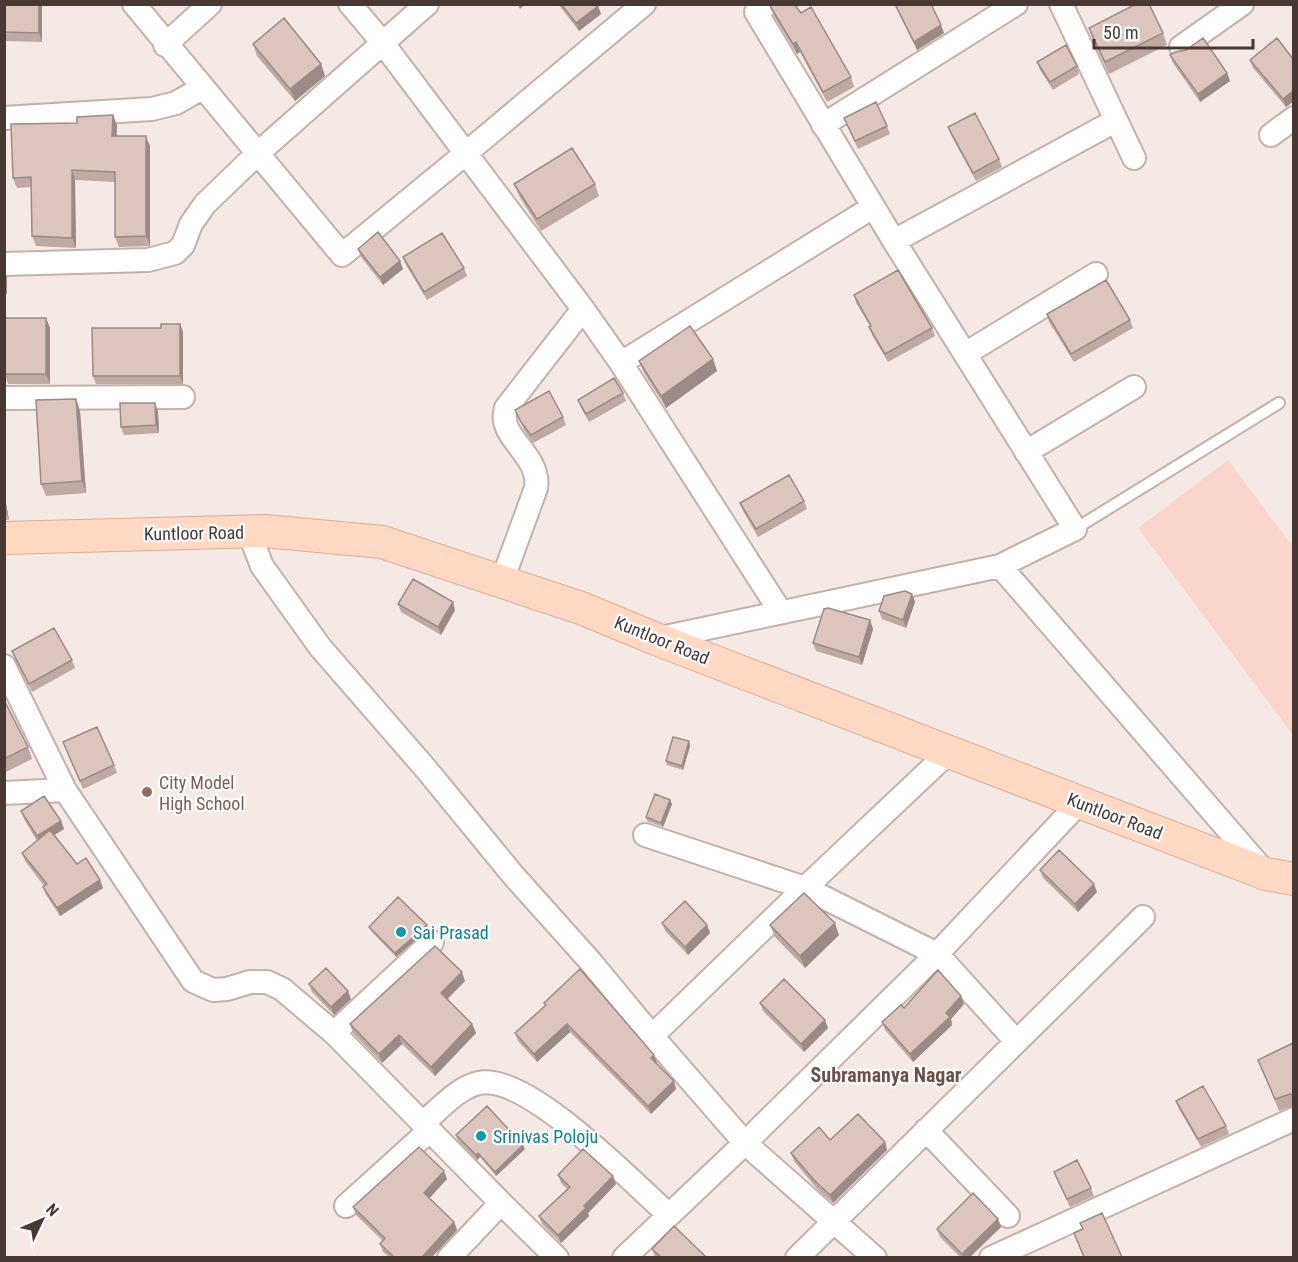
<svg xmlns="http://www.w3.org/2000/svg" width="1298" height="1262" viewBox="0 0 1298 1262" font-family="'Roboto Condensed',sans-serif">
<rect width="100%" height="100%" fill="#f4e9e5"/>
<!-- commercial -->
<path fill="#f9d5ce" d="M1228 460 1293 547V735L1138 528Z"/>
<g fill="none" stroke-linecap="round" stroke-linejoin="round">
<defs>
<path id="lane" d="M1075 529 1279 403"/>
<path id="street" d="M134 4 342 255 465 154 644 4
M350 4 382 42 583 309 621 363 780 611
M1061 4 1134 158
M165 45 210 4
M1181 47 1242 4
M4 118 152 109 176 103 202 88
M823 125 1016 4
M1271 135 1294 118
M894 241 1115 121
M4 264 148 260 175 253 183 245 191 224 205 204 257 154 427 4
M965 354 1096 274
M621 363 873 207
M4 398 183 397
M1026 452 1134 387
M249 532 262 566 320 647 426 769 513 875 590 961 652 1036 745 1143 875 1258
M1000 566 1264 871
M502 581 536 488C541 454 496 437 506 408L583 309
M656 639 1000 566 1075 529 894 241 756 12 767 4
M4 666 65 790 193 981 213 990 227 989 250 982H267L282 989 334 1033 501 1203 557 1258
M4 793 65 790
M645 835 805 888 937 954 1016 1041
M334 1033 432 942
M652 1036 805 888 949 752
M423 1123C440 1109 457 1088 479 1083 526 1072 633 1183 668 1214
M926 1130 1008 1216
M346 1206 430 1130
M449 1258 501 1203
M624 1258 745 1143 937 954 1080 802
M797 1258 1143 917
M991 1258 1294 1119"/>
<path id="secondary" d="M4 538 265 531 382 542 581 608 656 639 1266 874 1294 879"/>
</defs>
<!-- lane casing -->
<use href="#lane" stroke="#c4b1aa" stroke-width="14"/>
<!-- street casing -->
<use href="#street" stroke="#c4b1aa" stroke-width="26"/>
<!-- secondary casing -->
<use href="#secondary" stroke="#dfad94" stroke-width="34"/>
<!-- lane -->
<use href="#lane" stroke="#fff" stroke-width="10"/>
<!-- street -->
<use href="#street" stroke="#fff" stroke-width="22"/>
<!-- secondary -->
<use href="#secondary" stroke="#ffd9c4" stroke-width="32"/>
</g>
<!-- wall -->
<path fill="#bea9a4" d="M4 4H42V42L4 41Z
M558 4H597L601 14 579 31Z
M894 4H931L944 33 917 50Z
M770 6 851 77 854 87 827 102 800 52 797 54 774 16Z
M1089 28 1163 33 1167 45 1109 74 1093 40Z
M253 44 321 64 325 76 295 101 257 56Z
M1170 55 1227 73 1230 81 1200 102 1173 63Z
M1293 59 1286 107 1253 68 1250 60Z
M1037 62 1077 66 1079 74 1053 90 1040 70Z
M844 118 887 126 890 134 858 149Z
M117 125V136L150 146V246L119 247 115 237V182L75 180 76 248 36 246 32 236 31 187 17 188 13 178Z
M948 127 999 159 1002 167 976 181 951 135Z
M514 184H595L599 196 541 231 519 196Z
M358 249 403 269 383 285 361 257Z
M403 257 464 268 467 276 427 300 406 265Z
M854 295 932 328 935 336 888 362 872 335 870 326 856 303Z
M1047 314 1130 320 1133 328 1074 362 1049 322Z
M46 318 50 328V384H8L5 374Z
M183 332V384H96L93 376Z
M713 359 717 371 666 408 644 373 639 361Z
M623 393 626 401 589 422 581 408 578 400Z
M76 399 80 411 86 493 46 496 41 484Z
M515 410 563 417 566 425 533 443 524 430Z
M158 411 159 433 124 435 121 427Z
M4 493 9 520H4Z
M804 501 807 509 758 537 743 511 740 503Z
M912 594 915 602 906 628 882 619 879 611Z
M398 604 455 610 441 635 401 612Z
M870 620 873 629 862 665 816 651 813 643Z
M12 651 72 660 75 668 32 692 15 659Z
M4 704 28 747 32 759 4 773Z
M689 741 690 746 683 770 667 765 666 761Z
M63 742 114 765 117 773 83 789Z
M670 800 672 804 663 827 647 821 646 817Z
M21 811 61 821 64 829 54 835 77 864 103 888 60 916 46 895 43 887 44 886 25 861 22 853 37 841 24 819Z
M1040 870 1097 892 1078 912 1043 878Z
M662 923 707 925 710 933 688 955 665 931Z
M770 925 839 935 805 968 775 937Z
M369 927 428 929 396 957 371 931Z
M465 981 447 1000 472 1024 476 1033 435 1076 402 1044 382 1063 353 1033 350 1024Z
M309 984 351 999 334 1015 312 992Z
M544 1003 654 1055 657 1063H656L676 1089 651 1114 570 1032 537 1062 518 1041 515 1033 545 1006Z
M760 1003 828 1028 804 1052 763 1011Z
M964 1004 951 1019 952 1025 913 1062 885 1030 882 1022Z
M1293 1043V1106L1279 1111 1258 1060Z
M1176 1101 1226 1126 1229 1134 1201 1147 1179 1109Z
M456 1135 525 1149 496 1176 480 1157 477 1160 457 1139Z
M885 1142 887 1150 833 1203 817 1189 794 1161 791 1153Z
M444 1171 447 1179 429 1198 454 1222 457 1230 432 1257H389L383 1252 380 1244 383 1241 356 1215 353 1207Z
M1054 1172 1091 1188 1094 1196 1070 1207 1057 1180Z
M558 1175 616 1184 588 1213 589 1216 561 1243 542 1224 539 1216 567 1189 561 1183Z
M1001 1227 970 1257H960L940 1237 937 1229Z
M652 1249 706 1257H655Z"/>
<!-- shaded-wall -->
<path fill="#9b8a86" d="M39 4H42V42L39 33Z
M518 4H525L520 9Z
M598 6 601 14 579 31 576 23Z
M941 25 944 33 917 50 914 42Z
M796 42 800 52 797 54 793 44Z
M321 64 325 76 295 101 290 89Z
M1227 73 1230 81 1200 102 1198 94Z
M1293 91V102L1286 107 1283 99Z
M113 115 117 125 116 146 112 136Z
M146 136 150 146V246L146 236Z
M72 170 75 180 76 248 72 238Z
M400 261 403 269 383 285 380 277Z
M4 272 7 277V295L4 288Z
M46 318 50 328V384L46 374Z
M180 324 183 332V384L180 376Z
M713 359 717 371 666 408 661 396Z
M76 399 80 411 86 493 82 481Z
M155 403 158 411 159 433 156 425Z
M4 493 9 520 5 509Z
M912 594 915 602 906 628 903 620Z
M453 602 455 610 441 635 438 627Z
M870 620 873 629 862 665 859 657Z
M689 741 690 746 683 770 682 766Z
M670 800 672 804 663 827 661 823Z
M61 821 64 829 40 844 37 836Z
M100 880 103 888 60 916 57 908Z
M1094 884 1097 892 1078 912 1075 904Z
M835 923 839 935 805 968 800 956Z
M427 925 428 929 396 957 395 953Z
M707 925 710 933 688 955 685 947Z
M462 972 465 981 444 1002 441 993Z
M348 991 351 999 334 1015 331 1007Z
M961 996 964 1004 951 1019 952 1025 913 1062 910 1054Z
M825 1020 828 1028 804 1052 801 1044Z
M472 1024 476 1033 435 1076 431 1067Z
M567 1024 570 1032 537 1062 534 1054Z
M399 1035 402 1044 382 1063 379 1054Z
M654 1055 657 1063 654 1066 651 1058Z
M674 1081 676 1089 651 1114 648 1106Z
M885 1142 887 1150 833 1203 830 1195Z
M523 1145 525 1149 496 1176 495 1172Z
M478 1153 480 1157 477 1160 476 1155Z
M444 1171 447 1179 427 1201 424 1193Z
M613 1176 616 1184 588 1213 589 1216 561 1243 558 1235 584 1206Z
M998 1219 1001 1227 970 1257H963L962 1254Z
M454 1222 457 1230 432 1257H422Z"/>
<!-- building -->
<path fill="#ddc5bf" stroke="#9b8a86" stroke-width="1.5" d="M4 4H39V33L4 32Z
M561 4H597L598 6 576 23Z
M772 4H794L801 13 811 7 851 77 823 92 796 42 793 44 770 6Z
M895 4H931L941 25 914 42Z
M1136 4H1149L1163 33 1105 62 1089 28Z
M284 18 321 64 290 89 253 44Z
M1203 38 1227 73 1198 94 1170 55 1175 52 1186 50Z
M1277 38 1293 59V91L1283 99 1250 60Z
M1066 45 1077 66 1050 82 1037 62Z
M876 102 887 126 855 141 844 118Z
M975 113 999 159 973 173 948 127Z
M113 115 112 136H146V236L115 237V172L72 170V238L32 236 31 177 13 178 11 124 77 123V117Z
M572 148 595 184 537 219 514 184Z
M378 232 400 261 380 277 358 249Z
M442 233 464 268 424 292 403 257Z
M898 270 932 328 885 354 869 327 871 326 854 295Z
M1106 280 1130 320 1071 354 1047 314Z
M4 318H46V374H5Z
M161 324H180V376H93L92 328H161Z
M690 326 713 359 661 396 639 361Z
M614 378 623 393 586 414 578 400Z
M549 391 563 417 531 435 521 422 515 410Z
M76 399 82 481 41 484 36 400Z
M120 403H155L156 425 121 427Z
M789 475 804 501 756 529 740 503Z
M413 579 453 602 438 627 398 604Z
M905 591 912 594 903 620 879 611 884 596Z
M828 608 870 620 859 657 813 643 824 609Z
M54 628 72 660 29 684 12 651Z
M4 704H6L28 747 4 759Z
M97 727 114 765 80 781 63 742Z
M673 737 689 741 682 766 666 761Z
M655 794 670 800 661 823 646 817Z
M44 796 61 821 37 836 21 811Z
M50 830 77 864 86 858 100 880 57 908 43 887 47 884 22 853Z
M1059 850 1094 884 1075 904 1040 870Z
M804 893 835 923 800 956 770 925Z
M398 897 427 925 395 953 369 927Z
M685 901 707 925 685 947 662 923Z
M435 946 462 972 441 993 472 1024 431 1067 399 1035 379 1054 350 1024Z
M326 968 348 991 331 1007 309 984Z
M580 969 654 1055 651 1058 674 1081 648 1106 567 1024 534 1054 515 1033 546 1005 544 1003Z
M938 970 961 996 946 1013 950 1017 910 1054 882 1022 901 1005 904 1008Z
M784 979 825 1020 801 1044 760 1003Z
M1293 1043V1095L1290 1094 1275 1099 1258 1060Z
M1203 1086 1226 1126 1198 1139 1176 1101Z
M487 1106 523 1145 495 1172 478 1153 476 1155 456 1135Z
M858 1114 885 1142 830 1195 814 1180 791 1153 819 1127 830 1140Z
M419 1147 444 1171 424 1193 454 1222 422 1257H394L380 1244 385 1238 353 1207Z
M583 1149 613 1176 584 1206 586 1208 558 1235 539 1216 570 1187 558 1175Z
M1077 1160 1091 1188 1067 1199 1054 1172Z
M973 1193 998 1219 962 1254 937 1229Z
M1102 1213 1122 1257H1084L1074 1233 1083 1229 1080 1223Z
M674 1226 706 1257H661L652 1249Z"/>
<!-- markers -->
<circle fill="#8d6e63" stroke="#fff" stroke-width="2" cx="147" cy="792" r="6"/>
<g fill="#0f9aa8" stroke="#fff" stroke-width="2">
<circle cx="401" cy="932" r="6"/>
<circle cx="481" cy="1136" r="6"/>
</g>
<g text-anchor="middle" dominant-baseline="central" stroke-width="4.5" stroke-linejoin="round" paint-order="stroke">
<!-- street labels -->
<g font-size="18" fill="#473834" stroke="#fff">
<text transform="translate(194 533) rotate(-1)">Kuntloor Road</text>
<text transform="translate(662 640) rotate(22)">Kuntloor Road</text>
<text transform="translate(1115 816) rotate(21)">Kuntloor Road</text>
</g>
<!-- education labels -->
<g font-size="18" fill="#785e54" stroke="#fff" text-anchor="start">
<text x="159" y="782">City Model<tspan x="159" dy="21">High School</tspan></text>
</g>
<!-- culture labels -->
<g font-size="18" fill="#0d838f" stroke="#fff" text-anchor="start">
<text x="413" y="932">Sai Prasad</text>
<text x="493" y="1136">Srinivas Poloju</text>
</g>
<!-- neighbourhood labels -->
<g font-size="20" font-weight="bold" fill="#6b504a" stroke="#fff">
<text x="886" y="1075">Subramanya Nagar</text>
</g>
</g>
<!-- border -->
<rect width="1298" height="1262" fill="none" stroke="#473834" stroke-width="12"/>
<!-- north arrow -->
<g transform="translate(42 1220) rotate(46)" stroke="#ffffff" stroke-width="4.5" paint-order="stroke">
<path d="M0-4.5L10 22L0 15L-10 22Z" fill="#473834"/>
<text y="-9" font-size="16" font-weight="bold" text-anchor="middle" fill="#473834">N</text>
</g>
<!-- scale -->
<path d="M1094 39v9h159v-9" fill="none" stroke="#473834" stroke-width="3"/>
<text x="1103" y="39" font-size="18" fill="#473834" stroke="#ffffff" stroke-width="4.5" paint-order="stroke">50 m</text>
</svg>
